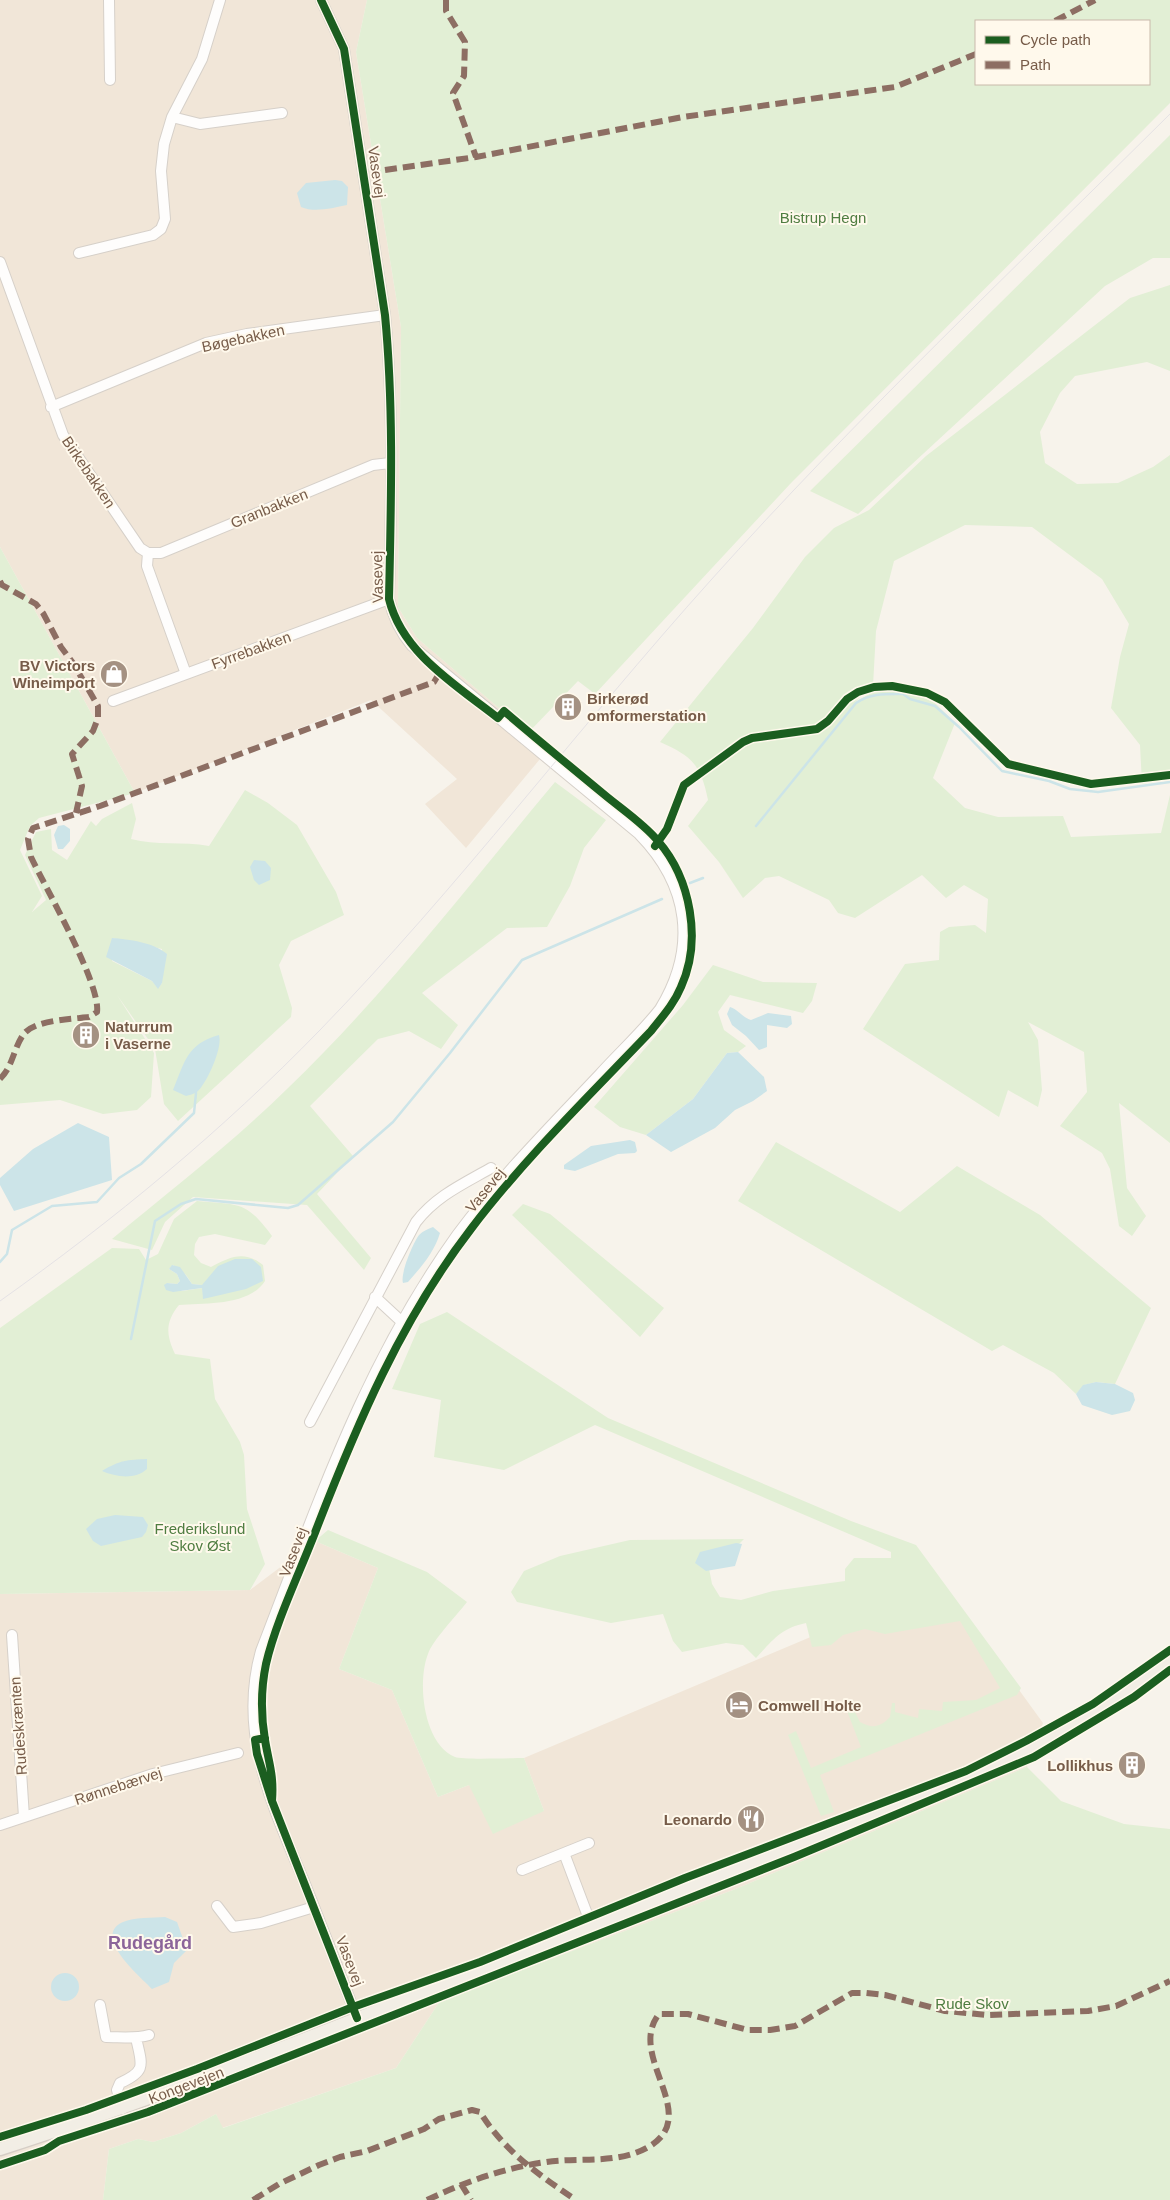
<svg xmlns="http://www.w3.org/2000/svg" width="1170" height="2200" viewBox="0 0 1170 2200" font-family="Helvetica,sans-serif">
<rect width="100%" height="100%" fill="#f7f3eb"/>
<!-- residential -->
<path fill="#f1e6d8" d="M0 0H367L356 52 401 327 398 607 417 638 528 733 521 744 540 759 466 848 425 804 457 779 371 700 135 793 0 547Z
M315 1541 378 1568 339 1669 392 1690 438 1797 469 1785 544 1811 524 1758 941 1582 1043 1723 1027 1767 733 1890 440 2001 396 2068 222 2128 216 2114 181 2133 153 2142 138 2139 109 2149 103 2200H0V1594L250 1590Z"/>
<!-- green -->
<path fill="#e2efd5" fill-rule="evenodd" d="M367 0H1170V103L791 483 595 694 578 681 528 733 417 638 398 607 401 327 356 52ZM1149 21V84H976V21Z
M1170 135V258H1153L1105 286 858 514 810 491Z
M1170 285V371L1147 362 1075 376 1060 393 1040 432 1045 463 1077 484 1118 483 1153 467 1170 455V779L1142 784 1140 745 1111 708 1120 657 1129 624 1102 579 1032 527 965 525 894 561 876 631 873 686 855 702 873 692 900 691 933 701 955 723 933 778 965 808 998 817 1063 816 1071 837 1161 833 1170 795V1143L1119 1103 1127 1188 1146 1216 1132 1236 1119 1226 1110 1169 1102 1153 1060 1126 1087 1092 1084 1052 1028 1022 1038 1040 1042 1090 1038 1107 1008 1090 999 1117 863 1029 905 964 939 960 940 932 949 927 975 925 986 933 988 899 964 885 946 898 922 875 855 918 838 913 829 900 779 876 765 878 743 898 719 862 688 826 708 800C701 765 692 756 660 742L753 628 805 557 834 528 869 510 926 456 1130 298Z
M0 547 135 793 39 818 30 826 20 850 42 896 32 912 46 900 25 855 36 832 51 829 52 850 67 860 91 821 96 826 102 819 132 803 136 819 131 839C156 846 183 841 209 846L245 790 268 803 297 825 336 892 344 915 291 941 279 965 292 1008 291 1017 178 1121 164 1104 155 1049 117 995 154 1053 151 1097 137 1110 103 1114 60 1100 0 1105ZM112 938 162 949V983L158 988 152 981 112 961Z
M555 782 606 820 584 848 570 886 547 927 507 928 422 993 458 1025 441 1049 409 1031 378 1039 310 1106 353 1156 317 1194 371 1258 364 1270 307 1205 193 1197 165 1222 152 1250 112 1239C171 1190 232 1143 287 1089 385 995 468 886 555 782Z
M713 965 763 982 817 983 812 1001 803 1013 730 995 718 1012 724 1030 746 1046 738 1052 727 1053 693 1099 646 1135 620 1127 594 1107 683 1005Z
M776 1142 900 1212 957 1166 1040 1215 1151 1308 1115 1384 1096 1382 1084 1385 1076 1394 1054 1373 1003 1345 992 1351 738 1201Z
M197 1201C238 1205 246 1200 272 1236L265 1245 215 1234 199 1237 195 1244 194 1255 201 1263 211 1267C230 1257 244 1250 263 1265L265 1281C249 1306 206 1303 179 1305 165 1322 166 1335 175 1354L210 1359 215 1399 240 1442 244 1455 247 1509 265 1564 250 1590 0 1594V1328L112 1248 139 1249 146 1260 158 1254 174 1219ZM173 1265 186 1275 192 1284 202 1285 203 1298 202 1288 182 1291 167 1283 177 1284 180 1281 177 1274 169 1269Z
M523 1204 550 1214 664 1308 640 1337 512 1215Z
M447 1312 608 1418 851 1521 916 1545 1021 1688 1017 1695 820 1775 834 1812 821 1816 788 1735 796 1731 811 1768 861 1747 847 1711 854 1710 860 1722C872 1729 881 1727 890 1717L892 1703H895V1712L918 1718 919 1709 942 1711 943 1702 976 1700 1000 1688 960 1621 885 1634 865 1629 843 1635 831 1645 812 1647 806 1623C781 1628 773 1640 756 1658L743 1645 726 1643 682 1652 673 1641 663 1614 611 1623 517 1602 511 1592 524 1571 560 1556 630 1540 744 1539 736 1547 707 1558 712 1584 720 1597 741 1600 773 1591 845 1581V1569L854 1558H891V1552L595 1425 504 1470 434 1457 441 1400 392 1389 420 1324Z
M328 1530 427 1572 467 1602C457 1615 432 1641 428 1654 417 1682 423 1744 455 1757 462 1760 512 1758 524 1758L544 1811 493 1834 469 1785 438 1797 392 1690 339 1669 378 1568 315 1541Z
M1027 1767 1061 1801 1124 1824 1170 1829V2200H103L109 2149 138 2139 153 2142 181 2133 216 2114 223 2128 396 2068 440 2001 733 1890Z"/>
<!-- water -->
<path fill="#cce4e8" d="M335 180 342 181 348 187 347 205C332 208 315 213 301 207L297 193 306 183Z
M64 825 70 829V841L63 849H58L54 835 58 826Z
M254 860 265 861 271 868 270 880 259 885 254 880 250 867Z
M112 938C128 939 155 943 167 954L162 983 158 989 152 981 106 957Z
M730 1007C739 1010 742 1017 751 1020L768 1013 791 1016 792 1024 787 1028 767 1025V1047L759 1050 746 1036 732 1025 727 1014Z
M219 1035C223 1047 207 1083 197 1092 194 1094 189 1095 186 1096L173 1090C185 1061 187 1044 219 1035Z
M738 1052 764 1077 767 1091 753 1101 735 1110 715 1128 671 1152 646 1135 693 1099 727 1053Z
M78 1123 109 1137 112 1180 14 1211 0 1185V1178L33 1149Z
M630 1140 635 1142 637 1151 635 1153 618 1154 575 1171 564 1169V1165L591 1146Z
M433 1227 440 1233C434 1253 421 1267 408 1282L403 1283C400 1274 413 1243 419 1235 423 1231 428 1229 433 1227Z
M235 1259H252L261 1267 263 1281 246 1289 203 1299 202 1288 173 1292 166 1290 164 1285 167 1283 177 1284 180 1281 177 1274 169 1269 172 1265 180 1267 192 1284 202 1285 218 1266Z
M1096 1382 1115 1384 1133 1393 1135 1400 1130 1411 1112 1415 1082 1405 1076 1394 1083 1385Z
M147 1459V1469C135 1480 116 1477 102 1471 120 1460 127 1460 147 1459Z
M115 1515 143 1517 148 1525 146 1532 142 1537 101 1546 93 1541 86 1529 97 1519Z
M736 1543 742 1544 735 1566 706 1571 695 1563 700 1552Z
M165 1917 177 1922 187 1950 174 1963 169 1982 152 1989C141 1977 91 1936 123 1922 134 1917 153 1918 165 1917Z
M51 1987a14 14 0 1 1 28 0a14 14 0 1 1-28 0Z"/>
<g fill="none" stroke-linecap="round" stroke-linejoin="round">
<!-- stream -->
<path stroke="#cce4e8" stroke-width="2.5" d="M756 826 856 703C871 693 886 694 903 694L910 699 935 706 959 727 1002 771 1049 781 1070 789 1098 792 1170 782
M690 883 703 878
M0 1262 7 1254 12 1230 52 1206 97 1202 119 1178 141 1164 194 1113 196 1093
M131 1339 155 1221 181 1204 196 1199 288 1208 298 1205 393 1122 450 1053 522 960 662 899"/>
<defs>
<path id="minor" d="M109 0 110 80
M321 0 344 49 385 315C394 409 391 505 389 599 393 617 400 632 412 646L639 834C689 885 698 947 660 1009 642 1032 620 1052 600 1074 551 1126 500 1177 457 1235 364 1365 318 1504 261 1651 237 1736 274 1808 305 1884 323 1929 340 1974 357 2018
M172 117 200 124 282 113
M79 253 153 235 161 229 165 219 161 171 164 144 172 117 202 59 220 0
M0 262 63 435 140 548 148 553 147 566 186 674
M51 407 206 343 247 334 385 315
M148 553H161L373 465 390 463
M113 701 389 599
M375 1297 402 1322
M310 1422 416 1222C436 1196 463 1184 491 1168
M12 1635 24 1817
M0 1825 153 1774 238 1753
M564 1853 592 1927
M522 1870 589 1843
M217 1906 233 1927 261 1923 314 1907
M100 2005 106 2037C121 2037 135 2039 149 2035
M122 2109 117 2090 120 2083C147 2071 142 2065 136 2038"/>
<path id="major" d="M0 2149C138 2105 272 2052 407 1999 603 1923 799 1845 994 1765 1056 1738 1117 1702 1170 1660"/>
</defs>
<!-- minor casing -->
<use href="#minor" stroke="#d6d0c9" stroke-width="12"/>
<!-- major casing -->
<use href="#major" stroke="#d6cec6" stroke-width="15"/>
<!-- minor -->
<use href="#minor" stroke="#fefdfc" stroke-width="10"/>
<!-- major -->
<use href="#major" stroke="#f2eee5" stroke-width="12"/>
<!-- tram -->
<path stroke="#e5e2e5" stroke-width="1" d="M0 1301C114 1220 222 1131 320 1030 458 888 578 728 711 580 856 418 1015 268 1170 114"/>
<!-- quiet -->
<path stroke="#8d6e63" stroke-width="6" stroke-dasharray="12 6" stroke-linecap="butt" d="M446 0V11L465 42 464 76 453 93 476 157
M1055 21 1095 0
M385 170 476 157 683 117 895 87 976 54
M0 581 2 585 36 604 43 613 61 647 73 663 98 706V718L93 731 72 754 82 786 76 813
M0 1079C13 1066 13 1050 23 1035 33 1020 72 1019 89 1017L97 1012C101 984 45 887 31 857L28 839 33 828 100 806 434 682 440 672
M461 2184 471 2200
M253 2200 279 2184 319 2165 340 2157 367 2151 424 2129 439 2119 472 2110 480 2112C504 2151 539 2175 576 2200
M427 2200C465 2182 504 2168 546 2162 580 2157 619 2165 650 2146 702 2114 626 2056 659 2014H688L748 2030H770L795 2026 852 1993H866L885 1995 945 2011 988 2015 1088 2011 1116 2006 1170 1981"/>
<defs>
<path id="cycleway" d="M655 846 667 829 684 785 743 742 752 738 817 729 828 721 847 699 858 692 874 687 892 686 927 693 945 702 1008 764 1091 784 1170 775
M265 1738 255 1740 257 1754 272 1801 357 2018
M272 1801C274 1775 269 1764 265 1740 261 1716 261 1688 266 1664 276 1621 300 1572 316 1530 357 1424 401 1320 471 1229 525 1158 589 1096 651 1031 662 1017 674 1004 681 987 702 941 691 879 658 841 644 824 623 810 606 796 572 768 538 740 504 711L498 718C456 685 402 653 389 599 391 505 394 409 385 315L344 49 321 0
M0 2137 86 2110 197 2069 353 2007 480 1962 685 1878 966 1771 1026 1741 1093 1704 1170 1650
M0 2165 45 2150 59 2141 148 2112 794 1857 1034 1757 1134 1697 1170 1670"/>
</defs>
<!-- cycleway casing -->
<use href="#cycleway" stroke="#fff9ec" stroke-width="11"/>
<!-- cycleway -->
<use href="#cycleway" stroke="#1b5e20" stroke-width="8"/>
</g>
<!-- icons -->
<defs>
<symbol id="shop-disc" viewBox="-11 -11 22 22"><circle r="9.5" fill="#a49182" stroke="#fff9ec"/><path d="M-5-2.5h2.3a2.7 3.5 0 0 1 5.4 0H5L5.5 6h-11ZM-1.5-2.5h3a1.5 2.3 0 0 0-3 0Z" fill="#fff"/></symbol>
<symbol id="building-disc" viewBox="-11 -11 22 22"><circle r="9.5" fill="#a49182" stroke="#fff9ec"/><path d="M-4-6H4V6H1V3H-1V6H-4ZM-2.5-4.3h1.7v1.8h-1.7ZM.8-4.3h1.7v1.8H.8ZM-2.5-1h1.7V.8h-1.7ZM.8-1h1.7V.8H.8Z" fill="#fff"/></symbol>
<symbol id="hotel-disc" viewBox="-11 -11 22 22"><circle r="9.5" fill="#a49182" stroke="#fff9ec"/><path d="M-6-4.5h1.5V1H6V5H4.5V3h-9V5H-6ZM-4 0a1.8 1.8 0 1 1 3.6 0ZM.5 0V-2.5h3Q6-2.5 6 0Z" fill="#fff"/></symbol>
<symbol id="restaurant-disc" viewBox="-11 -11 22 22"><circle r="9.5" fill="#a49182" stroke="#fff9ec"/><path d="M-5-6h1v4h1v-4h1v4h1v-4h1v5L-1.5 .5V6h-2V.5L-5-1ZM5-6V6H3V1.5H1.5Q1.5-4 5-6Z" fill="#fff"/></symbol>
</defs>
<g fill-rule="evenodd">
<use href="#shop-disc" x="98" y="658" width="32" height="32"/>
<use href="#building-disc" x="552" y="691" width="32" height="32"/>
<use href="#building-disc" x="70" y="1019" width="32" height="32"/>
<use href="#hotel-disc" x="723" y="1689" width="32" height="32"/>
<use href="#building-disc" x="1116" y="1749" width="32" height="32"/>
<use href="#restaurant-disc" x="735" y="1803" width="32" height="32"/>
</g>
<g text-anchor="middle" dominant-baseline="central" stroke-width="4" stroke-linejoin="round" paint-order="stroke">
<!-- street labels -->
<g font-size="15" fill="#775c49" stroke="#fff9ec">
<text transform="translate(377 172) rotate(82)">Vasevej</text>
<text transform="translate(243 338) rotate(-12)">Bøgebakken</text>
<text transform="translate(89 472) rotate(56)">Birkebakken</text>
<text transform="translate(269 508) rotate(-22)">Granbakken</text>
<text transform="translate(377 577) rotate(-91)">Vasevej</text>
<text transform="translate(251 650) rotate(-20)">Fyrrebakken</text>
<text transform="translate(485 1190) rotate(-51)">Vasevej</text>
<text transform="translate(293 1552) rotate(-69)">Vasevej</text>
<text transform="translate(18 1726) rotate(-94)">Rudeskrænten</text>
<text transform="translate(118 1786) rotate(-18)">Rønnebærvej</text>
<text transform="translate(350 1961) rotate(69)">Vasevej</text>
<text transform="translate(186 2085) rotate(-21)">Kongevejen</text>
</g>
<!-- park labels -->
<g font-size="15" fill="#4f7d41" stroke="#fff9ec">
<text x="823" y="217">Bistrup Hegn</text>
<text x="200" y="1528">Frederikslund<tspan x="200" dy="17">Skov Øst</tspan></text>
<text x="972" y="2003">Rude Skov</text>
</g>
<!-- poi labels -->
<g font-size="15" font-weight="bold" fill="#775c49" stroke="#fff9ec" text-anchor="end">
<text x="95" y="665">BV Victors<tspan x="95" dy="17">Wineimport</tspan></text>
<text x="587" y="698" text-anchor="start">Birkerød<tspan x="587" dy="17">omformerstation</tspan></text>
<text x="105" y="1026" text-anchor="start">Naturrum<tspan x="105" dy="17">i Vaserne</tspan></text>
<text x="758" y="1705" text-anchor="start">Comwell Holte</text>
<text x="1113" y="1765">Lollikhus</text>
<text x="732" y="1819">Leonardo</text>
</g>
<!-- quarter labels -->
<g font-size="18" font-weight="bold" fill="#8b649a" stroke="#fff9ec">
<text x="150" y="1943">Rudegård</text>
</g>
</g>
<!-- legend -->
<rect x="975" y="20" width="175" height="65" fill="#fff9ec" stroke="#c9baab"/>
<rect x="985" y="36" width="25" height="8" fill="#1b5e20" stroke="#c9baab"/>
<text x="1020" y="45" font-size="15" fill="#775c49">Cycle path</text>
<rect x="985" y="61" width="25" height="8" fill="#8d6e63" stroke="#c9baab"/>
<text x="1020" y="70" font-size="15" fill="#775c49">Path</text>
</svg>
